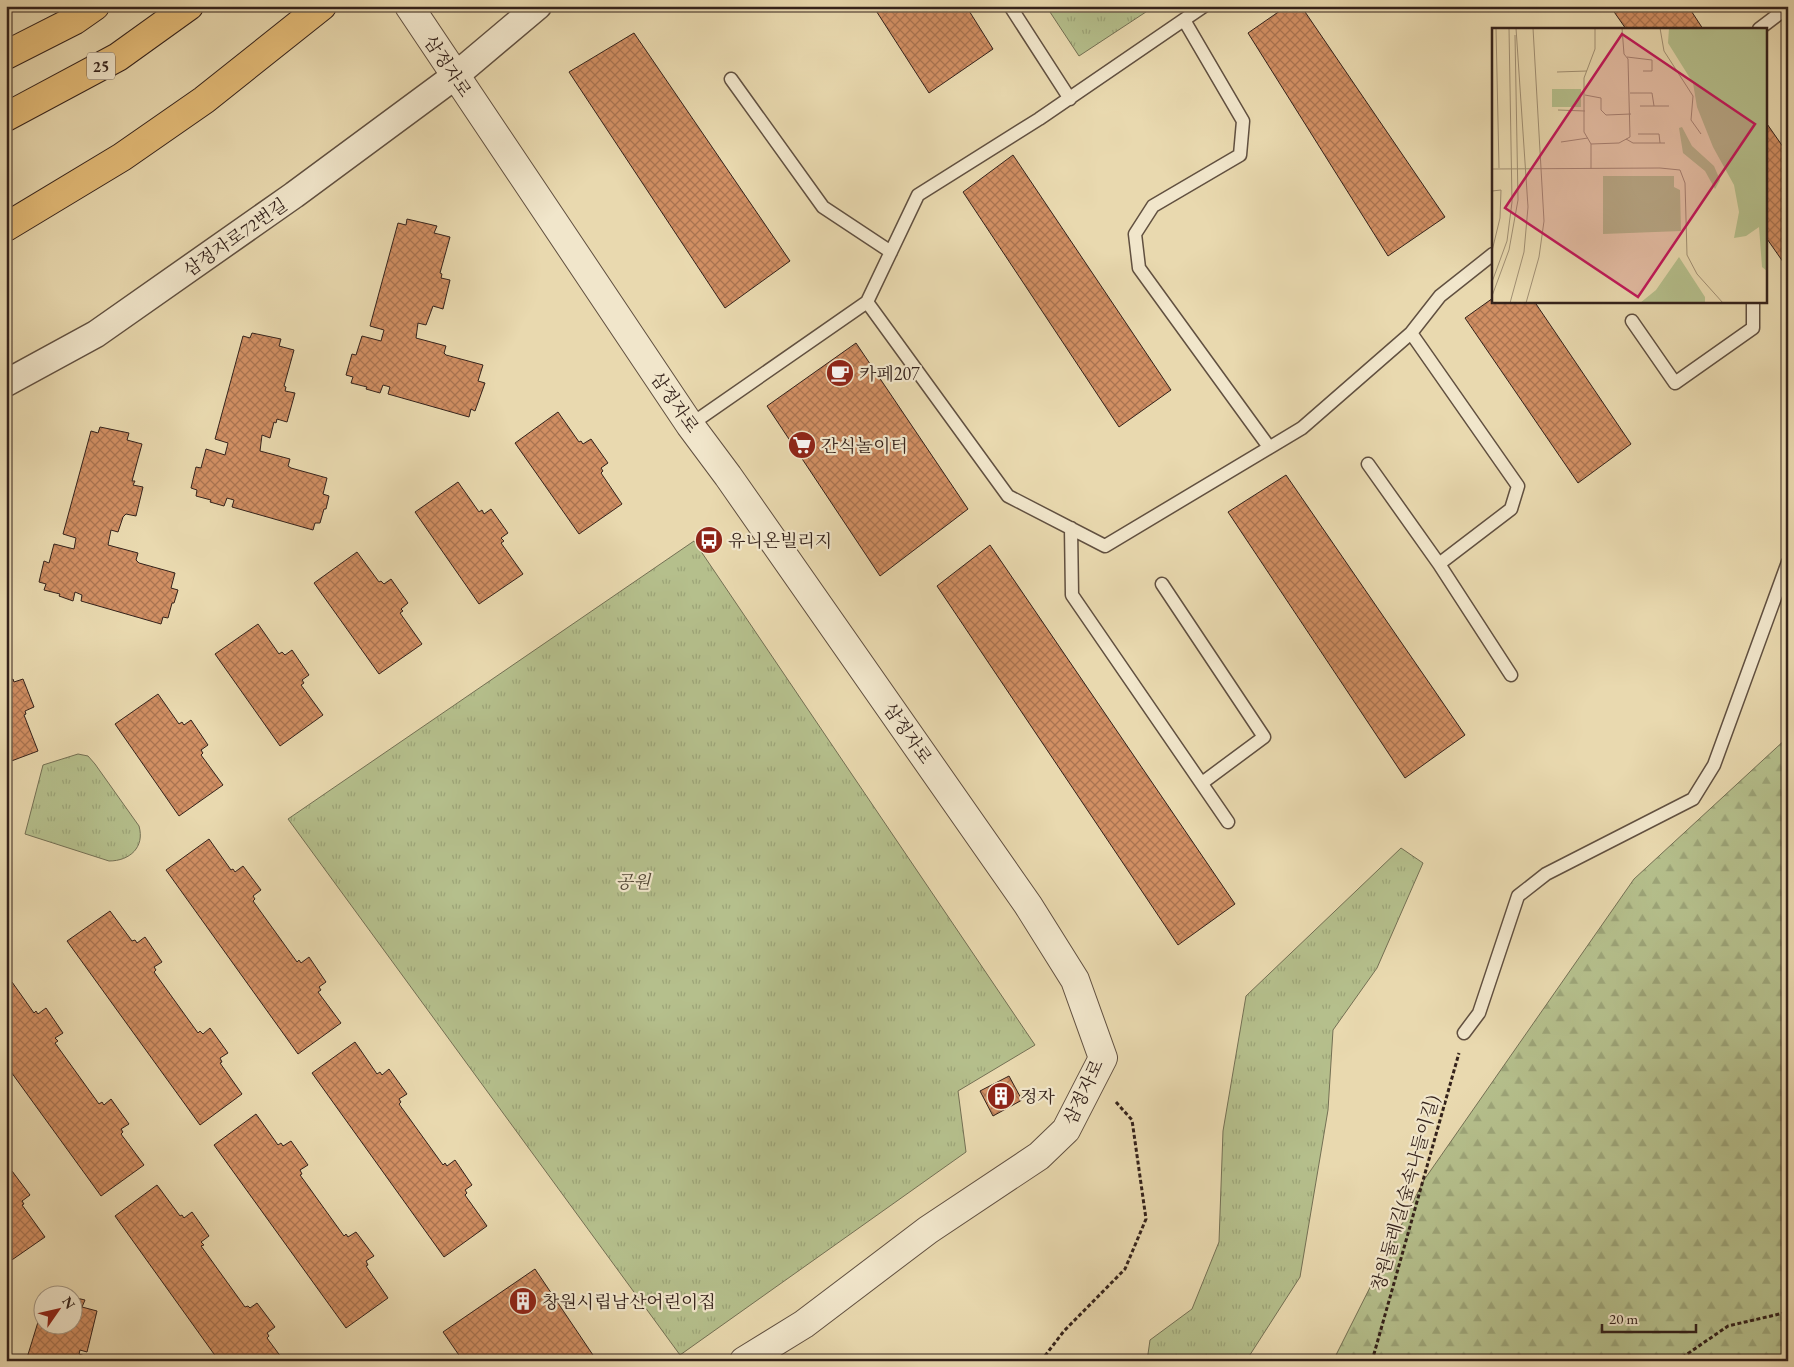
<svg xmlns="http://www.w3.org/2000/svg" width="1794" height="1367" viewBox="0 0 1794 1367" font-family="'EB Garamond','Noto Serif KR',serif">
<defs>
<pattern id="grass-tufts" width="24" height="20" patternUnits="userSpaceOnUse" patternTransform="scale(1.25)"><rect width="24" height="20" fill="#b5bf8c"/><path d="M3 7l-1-3M5 7V3M7 7l1-3M15 17l-1-3M17 17v-4M19 17l1-3" fill="none" stroke="#9ca478"/></pattern>
<pattern id="forest-firs" width="22" height="20" patternUnits="userSpaceOnUse" patternTransform="scale(1.25)"><rect width="22" height="20" fill="#b5bf8c"/><path d="M5 1l3.5 6h-7zM16 11l3.5 6h-7z" fill="#9ca478"/></pattern>
<pattern id="building-cross-hatch" width="8" height="8" patternUnits="userSpaceOnUse" patternTransform="scale(1.25)"><rect width="8" height="8" fill="#d18f63"/><path d="M0 0l8 8M0 8l8-8" fill="none" stroke="#aa7451"/></pattern>
</defs>
<rect width="100%" height="100%" fill="#e9d9af"/>
<filter id="stains"><feTurbulence type="fractalNoise" baseFrequency=".004" numOctaves="4"/><feColorMatrix values="0 0 0 0 .2 0 0 0 0 .09 0 0 0 0 .02 0 0 0 .5 -.17"/></filter>
<radialGradient id="worn" r=".72"><stop offset=".6" stop-color="#630" stop-opacity="0"/><stop offset="1" stop-color="#630" stop-opacity=".3"/></radialGradient>
<!-- grass -->
<path fill="url(#grass-tufts)" stroke="#747054" d="M1046 6H1155L1079 56Z
M694 541 1035 1045 958 1091 966 1152 680 1355 288 819Z
M78 754 88 756 95 764 139 826C145 847 130 861 109 861L25 834 43 765Z
M1401 848 1423 863 1377 968 1333 1030 1328 1110 1300 1277 1246 1361H1147L1150 1340 1192 1309 1219 1242 1223 1131 1246 996Z"/>
<!-- forest -->
<path fill="url(#forest-firs)" stroke="#747054" d="M1788 737V1361H1333L1424 1180 1634 879Z"/>
<!-- building -->
<path fill="url(#building-cross-hatch)" stroke="#34221b" d="M873 6H966L993 49 929 93Z
M1287 6H1301L1445 217 1388 256 1248 33Z
M1610 6H1688L1703 29H1626Z
M634 33 790 261 725 308 569 72Z
M1765 121 1788 154V269L1765 236Z
M1013 155 1171 390 1119 427 963 192Z
M407 219 437 226 434 233 450 237 440 273 442 274 441 278 450 280 443 309 433 306 426 325 418 323 416 338 446 346 444 353 446 355 483 365 478 381 485 383 475 411 471 409 469 417 388 394 390 387 383 385 380 393 366 389 367 387 351 383 353 377 346 375 352 354 356 355 362 336 381 341 384 330 370 326 398 223 406 225Z
M1493 298V301H1534L1631 444 1578 483 1465 318Z
M252 333 281 339 279 346 294 350 284 386 286 387 285 391 295 393 287 422 277 419 276 423 274 422 270 438 262 435 260 451 290 459 288 466 291 468 327 478 323 494 329 496 326 509H324L320 523H315L313 530 232 507 234 500 227 498 224 506 210 502 211 500 196 496 197 490 191 488 196 467 201 468 206 449 225 455 228 443 215 439 243 336 250 338Z
M856 343 968 509 880 576 767 406Z
M558 412 579 442 581 441 583 444 591 439 608 463 601 468 603 471 601 473 622 504 579 534 515 443Z
M100 427 129 433 127 440 142 444 132 481H135L133 485 143 487 136 516 126 514 123 517 118 532 111 530 108 545 138 553 136 560 139 563 175 573 171 588 178 590 174 603H172L168 618 163 617 161 624 81 601 82 595 75 592 73 601 59 596 60 594 44 590 46 584 39 582 44 561 49 563 54 544 74 549 76 538 63 534 91 431 98 433Z
M1286 475 1465 735 1405 778 1228 512Z
M458 482 479 512 482 510 484 514 491 509 508 533 501 538 504 541 501 543 523 574 479 604 415 512Z
M990 545 1235 904 1178 945 937 586Z
M357 552 379 582 381 581 384 584 391 579 408 603 401 609 403 611 400 613 422 644 379 674 314 583Z
M258 624 279 654 282 652 285 655 292 650 309 675 302 680 304 683 301 685 323 715 280 746 215 654Z
M6 668 11 680 13 679 14 682 23 679 34 707 25 711 26 714 24 715 38 751 6 763Z
M158 694 179 724 182 722 184 725 191 720 208 745 201 750 203 753 201 755 223 785 179 816 115 724Z
M209 839 231 870 233 869 235 872 243 866 261 890 253 896 255 899 253 901 297 962 299 960 301 963 309 957 326 982 319 987 321 990 318 992 341 1023 298 1054 166 870Z
M110 911 132 941 135 940 137 943 145 937 162 962 154 967 156 970 154 972 198 1033 200 1031 203 1034 210 1028 228 1053 220 1058 222 1062 220 1063 242 1094 200 1125 67 941Z
M12 982 34 1013 36 1011 38 1014 46 1008 63 1033 55 1038 58 1041 55 1043 99 1104 102 1102 104 1105 111 1099 129 1124 121 1129 123 1132 121 1134 144 1165 101 1196 6 1065V985Z
M355 1042 377 1074 380 1072 382 1075 389 1069 407 1094 399 1099 401 1102 399 1104 443 1165 445 1163 447 1166 455 1160 472 1185 465 1190 467 1193 465 1195 487 1226 444 1257 312 1073Z
M1009 1076 1022 1100 993 1116 980 1091Z
M256 1114 278 1145 281 1143 283 1146 291 1141 308 1165 300 1170 302 1174 300 1175 344 1236 346 1234 348 1237 356 1232 374 1256 366 1261 368 1265 366 1266 388 1298 346 1328 214 1145Z
M12 1171 30 1195 22 1201 24 1204 22 1205 45 1237 6 1264V1175Z
M157 1185 180 1216 182 1215 184 1218 192 1212 209 1236 201 1242 204 1245 201 1246 245 1307 248 1306 250 1308 257 1303 275 1327 267 1333 269 1336 267 1338 284 1361H219L115 1216Z
M535 1269 597 1361H463L443 1332Z
M72 1297 85 1300 82 1307 97 1311 87 1352 80 1350 79 1354 100 1361H26L42 1309V1324H72Z"/>
<g fill="none" stroke-linecap="round" stroke-linejoin="round">
<defs>
<path id="service" d="M1010 6 1070 99
M1184 20 1243 121 1240 155 1153 206 1135 234 1139 268 1269 447
M1759 29 1788 7
M731 79 823 207 891 252
M867 302 1008 496 1105 546 1302 428 1411 333 1440 296 1493 254
M1632 321 1675 383 1753 328V301
M1411 333 1518 486 1511 509 1439 564
M690 425 867 302 918 195 1039 119 1204 6
M1368 464 1439 564 1511 675
M1071 528 1072 595 1228 822
M1162 584 1264 737 1202 783
M1464 1033 1479 1013 1518 896 1546 874 1693 799 1714 765 1788 562"/>
<path id="minor" d="M6 383 96 334 294 195 455 76 538 6"/>
<path id="tertiary" d="M409 6 690 425 728 476 1028 905 1075 980 1103 1058 1066 1130 1039 1156 928 1230 804 1324 744 1361"/>
<path id="trunk" d="M6 55 75 20 95 6
M6 117 118 57 189 6
M6 227 122 157 204 100 322 6"/>
</defs>
<!-- service casing -->
<use href="#service" stroke="#615040" stroke-width="15"/>
<!-- minor casing -->
<use href="#minor" stroke="#615040" stroke-width="29"/>
<!-- tertiary casing -->
<use href="#tertiary" stroke="#615040" stroke-width="30"/>
<!-- trunk casing -->
<use href="#trunk" stroke="#34221b" stroke-width="30"/>
<!-- path -->
<path stroke="#34221b" stroke-width="3" stroke-dasharray="4 2.5" stroke-linecap="butt" d="M1041 1361 1064 1331 1125 1269 1146 1219 1132 1120 1115 1101
M1372 1361 1459 1053
M1677 1361 1728 1326 1788 1312"/>
<!-- service -->
<use href="#service" stroke="#f1e6cb" stroke-width="12"/>
<!-- minor -->
<use href="#minor" stroke="#f1e6cb" stroke-width="26"/>
<!-- tertiary -->
<use href="#tertiary" stroke="#f1e6cb" stroke-width="28"/>
<!-- trunk -->
<use href="#trunk" stroke="#e4bc78" stroke-width="28"/>
</g>
<!-- icons -->
<defs>
<symbol id="cafe-disc" viewBox="-11 -11 22 22"><circle r="9.5" fill="#8f2418" stroke="#f1e6cb"/><path d="M-5.5-4.5H6V0H3Q3 3.5 0 3.5H-2.5Q-5.5 3.5-5.5 0ZM3-3.2v2h1.7v-2ZM-6 4.5H4V6H-6Z" fill="#fff"/></symbol>
<symbol id="supermarket-disc" viewBox="-11 -11 22 22"><circle r="9.5" fill="#8f2418" stroke="#f1e6cb"/><path d="M-6-5.5h2.5l.6 2H6L4.5 2H-2.5L-4.4-4H-6ZM-1.5 3.2a1.3 1.3 0 1 0 .1 0ZM3 3.2a1.3 1.3 0 1 0 .1 0Z" fill="#fff"/></symbol>
<symbol id="bus-disc" viewBox="-11 -11 22 22"><circle r="9.5" fill="#8f2418" stroke="#f1e6cb"/><path d="M-5-6H5V4H4V6H2V4H-2V6H-4V4H-5ZM-3.5-4V0h7V-4ZM-3.5 1.2v1.5H-2V1.2ZM2 1.2v1.5H3.5V1.2Z" fill="#fff"/></symbol>
<symbol id="building-disc" viewBox="-11 -11 22 22"><circle r="9.5" fill="#8f2418" stroke="#f1e6cb"/><path d="M-4-6H4V6H1V3H-1V6H-4ZM-2.5-4.3h1.7v1.8h-1.7ZM.8-4.3h1.7v1.8H.8ZM-2.5-1h1.7V.8h-1.7ZM.8-1h1.7V.8H.8Z" fill="#fff"/></symbol>
</defs>
<g fill-rule="evenodd">
<use href="#cafe-disc" x="824" y="357" width="32" height="32"/>
<use href="#supermarket-disc" x="786" y="429" width="32" height="32"/>
<use href="#bus-disc" x="693" y="524" width="32" height="32"/>
<use href="#building-disc" x="985" y="1080" width="32" height="32"/>
<use href="#building-disc" x="507" y="1285" width="32" height="32"/>
</g>
<g text-anchor="middle" dominant-baseline="central" stroke-width="4.5" stroke-linejoin="round" paint-order="stroke">
<!-- shield labels -->
<rect fill="#f1e6cb" stroke="#6d5d50" stroke-width="1" x="87" y="52.5" width="28" height="27" rx="4"/>
<g font-size="16" font-weight="bold" fill="#34221b">
<text x="101" y="66">25</text>
</g>
<!-- street labels -->
<g font-size="18" fill="#34221b" stroke="#f1e6cb">
<text transform="translate(448 66) rotate(56)">삼정자로</text>
<text transform="translate(235 237) rotate(-35)">삼정자로72번길</text>
<text transform="translate(675 402) rotate(55)">삼정자로</text>
<text transform="translate(908 733) rotate(55)">삼정자로</text>
<text transform="translate(1083 1092) rotate(-65)">삼정자로</text>
<text transform="translate(1405 1193) rotate(-74)">창원둘레길(숲속나들이길)</text>
</g>
<!-- poi labels -->
<g font-size="18" fill="#34221b" stroke="#f1e6cb" text-anchor="start">
<text x="859" y="373">카페207</text>
<text x="821" y="445">간식놀이터</text>
<text x="728" y="540">유니온빌리지</text>
<text x="1020" y="1096">정자</text>
<text x="542" y="1301">창원시립남산어린이집</text>
</g>
<!-- park labels -->
<g font-size="18" font-style="italic" fill="#544937" stroke="#f1e6cb">
<text x="633" y="881">공원</text>
</g>
</g>
<!-- overview -->
<g transform="translate(1492 28)">
<rect width="275" height="275" fill="#e9d9af"/>
<path d="M60 61H89V79H60ZM190 99 200 118 222 138 228 152 223 161 213 143 191 125 187 100ZM111 148H182V159L188 162 189 203 111 206ZM187 229 213 269V275H148L164 262Z" fill="#b5bf8c"/>
<path d="M177 0H275V243L270 239 267 199 254 208 242 210 247 184 242 157 221 119 205 79 201 55 176 15Z" fill="#b5bf8c"/>
<path fill="none" stroke="#a19074" stroke-width="1" d="M4 0 7 140M168 0 172 23 201 68 199 92 209 106M135 29 160 32V43H151M65 44 95 43M138 65H160L162 78M93 67 109 70V82L114 87 139 86M148 78H177M66 82 93 83M146 106H167L168 115M134 111 141 115H173M69 114 96 110M99 116 127 115 138 109 136 31 132 26 130 0M0 141 168 140 188 142 193 155 195 227 205 246 231 275M99 141V116L92 104V50L103 21V0M0 163 9 162 8 190 0 223M0 254 15 213 20 174 17 0M0 268 17 222 26 172 23 7M18 275 32 224 36 179 24 0M34 275 47 229 52 193 41 0"/>
<path fill="#c2185b" fill-opacity="0.15" stroke="#c2185b" stroke-width="2.5" d="M130 6 263 96 146 269 13 180Z"/>
<rect width="275" height="275" fill="none" stroke="#34221b" stroke-width="2.5"/>
</g>
<!-- margin -->
<rect width="1794" height="1367" fill="none" stroke="#e9d9af" stroke-width="25"/>
<rect x="8" y="8" width="1779" height="1352" fill="none" stroke="#34221b" stroke-width="2.5"/>
<rect x="12" y="12" width="1769" height="1342" fill="none" stroke="#34221b"/>
<!-- north arrow -->
<g transform="translate(58 1310) rotate(56)"><circle r="24" fill="#f1e6cb" stroke="#a59885"/>
<path d="M0-4L9 19L0 12L-9 19Z" fill="#8f2418"/>
<text y="-8" font-size="14" font-weight="bold" text-anchor="middle" fill="#34221b">N</text>
</g>
<!-- scale -->
<path d="M1602 1324v8h94v-8" fill="none" stroke="#34221b" stroke-width="2.5"/>
<text x="1609" y="1324" font-size="15" fill="#34221b" stroke="#f1e6cb" stroke-width="4" paint-order="stroke">20 m</text>
<rect width="100%" height="100%" filter="url(#stains)"/>
<rect width="100%" height="100%" fill="url(#worn)"/>
</svg>
